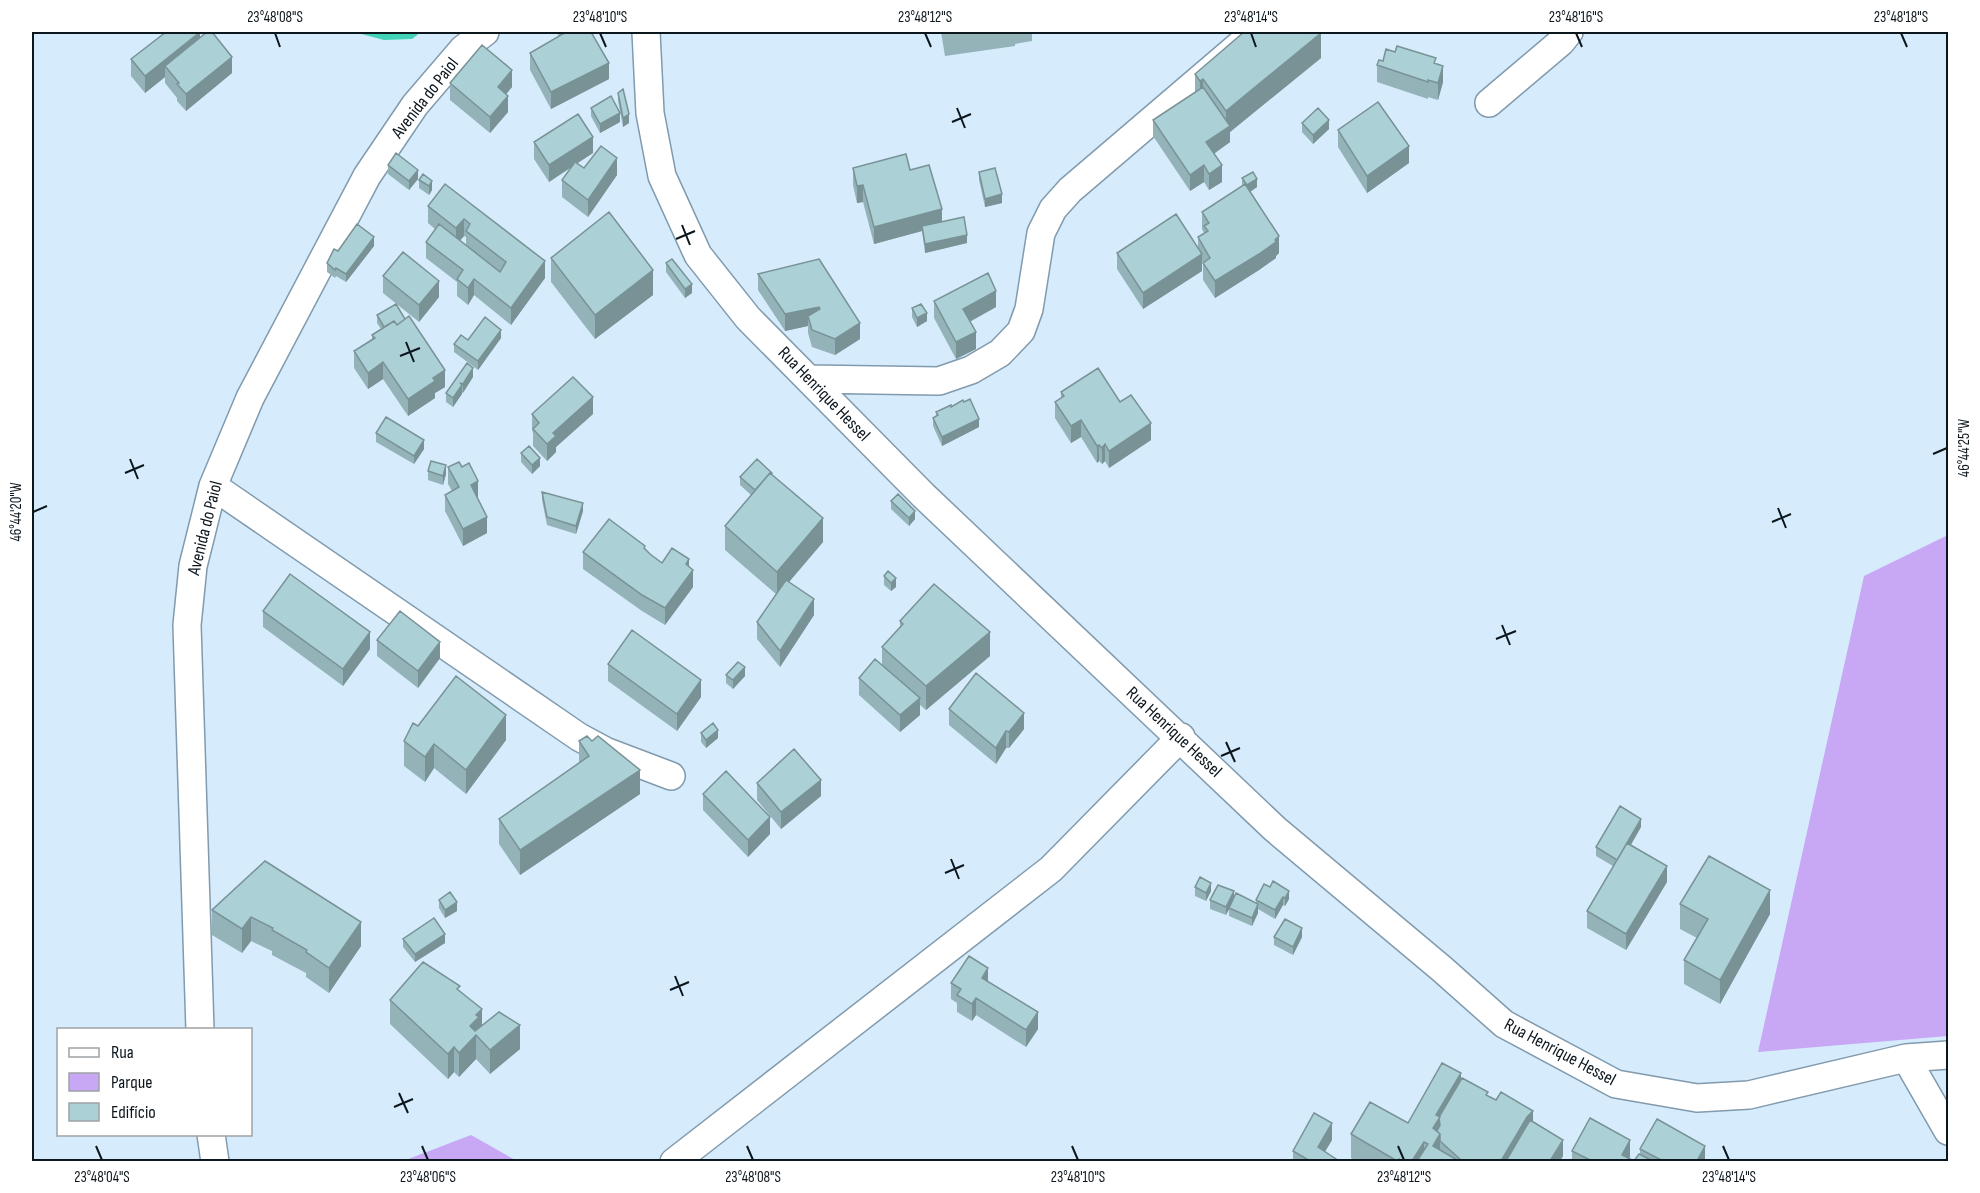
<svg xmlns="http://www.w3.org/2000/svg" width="1980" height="1193" viewBox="0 0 1980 1193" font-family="'Sofia Sans Condensed',sans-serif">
<rect width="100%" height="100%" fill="#d6ecfc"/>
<!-- green -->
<path fill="#c8a7f5" d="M1948 535V1036L1758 1052 1864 576Z
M471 1135 517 1161H403Z"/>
<!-- water -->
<path fill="#40d3b6" d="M354 32H421L412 39 384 40Z"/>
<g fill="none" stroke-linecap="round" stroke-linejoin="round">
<defs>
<path id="minor" d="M646 32 650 113 662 176 698 255 748 318 924 496 1275 829 1442 969 1504 1024 1616 1084 1697 1098 1749 1095 1906 1058 1948 1055
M1489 103 1561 42 1569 32
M809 379 939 381 971 370 1000 353 1021 331 1029 309 1041 233 1053 209 1070 190 1255 32
M213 486 579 737 605 751 671 776
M200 1030 187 625 193 566 213 486 250 398 367 176 415 105 463 49 485 32
M1906 1058 1948 1131
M211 1134 215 1162
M674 1162 1051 869 1181 737"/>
</defs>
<!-- minor casing -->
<use href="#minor" stroke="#819aad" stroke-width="30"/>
<!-- minor -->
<use href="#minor" stroke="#fff" stroke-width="27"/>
</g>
<!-- wall -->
<path fill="#93b3b8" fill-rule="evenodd" d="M556 32H594L592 33 609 79 551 109 530 70V53L559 36Z
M941 32H1032V41L1015 44V46L945 56Z
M200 38 232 73 186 111 177 101V98L165 83V77L145 93 131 76V59Z
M1321 58 1230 132V142L1214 154 1222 182 1209 190 1204 182 1190 191 1153 136V120L1195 92V74Z
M1383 61 1436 64 1443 82 1438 100 1428 97V99L1377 82V65Z
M450 83 512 87 506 94 508 112 490 133 450 100Z
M618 93 629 123 623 127 618 101Z
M591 108 620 122 600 133 591 116Z
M1302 123 1329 129 1313 144 1302 132Z
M1338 130 1409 163 1367 193 1338 147Z
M534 142 593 153 577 163 584 168 617 175 588 217 562 197V180L572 166 549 182 534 159Z
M388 165 418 179 409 190 388 174Z
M853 168 910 170 942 222 967 243 925 253 922 231 874 244 863 202 857 203 853 185Z
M979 172 1002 203 985 207 979 180Z
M423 174 432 190 429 195 419 188V180Z
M1242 178 1257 187 1250 192 1279 253 1276 256V258L1259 270 1215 298 1203 280V263L1202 261V271L1143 309 1117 269V253L1198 248V237L1204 233 1202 229V212L1242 186Z
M445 184 545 278 511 325 474 295 468 305 457 296V282L426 258V242L435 229 428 223V206ZM464 236 466 237V245L460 241Z
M374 246 346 282 336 276 335 278 327 272V263L338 251Z
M551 258 653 295 595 339 551 282Z
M819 259 860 339 835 355 812 347 808 333V326L785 331 758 290V274Z
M666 263 692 293 685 298 666 272Z
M383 276 439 297 419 322 383 293Z
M934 301 996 307 970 322 976 349 956 359 934 318Z
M912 308 927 321 917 327 912 317Z
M377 315 445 387 435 393V398L408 416 383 379 368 389 354 368V351L372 339V335L381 329 377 323Z
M501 338 478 370 454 352V344L468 340Z
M473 377 453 407 446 402V393Z
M1061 392 1120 402 1151 440 1109 468 1105 461 1102 464 1099 461 1097 463 1081 437 1071 443 1055 418V402L1061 398Z
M951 407 979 427 942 446 933 426V418L936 417V412Z
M532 414H593L556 447V452L547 461 533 446V433L532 430Z
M376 433 424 449 414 464 376 442Z
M521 453 540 466 532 474 521 462Z
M448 467 478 498H477L487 533 463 546 445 511V495L452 491 448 484Z
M428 471 446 474 443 485 428 480Z
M772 475 823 542 789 582 814 615 780 667 757 639V622L776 594 725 550V526L751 495 740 485V477Z
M542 492 583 511 576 534 547 525 542 500Z
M891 501 915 519 909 526 891 509Z
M645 549 650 554 662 563 689 567 693 587 665 625 642 611 583 569V552Z
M884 576 896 587 891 591 884 585Z
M263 611 370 649 343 686 263 627Z
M900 621 990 656 926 710 920 705V715L900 732 859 695V678L882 665V647L900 627Z
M377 640 440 658 418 688 377 656Z
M608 664 701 697 677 731 608 681Z
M726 675 745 676 733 689 726 683Z
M949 709 1024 729 1009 748H1006L996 764 949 725Z
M418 726 506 740 466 794 434 768 425 782 404 766V741Z
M701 733 718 738 706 748 701 742Z
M579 741 640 794 520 875 499 844V819L579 763Z
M757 783 821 796 781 829 757 800Z
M703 794 770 834 748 857 703 810Z
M1641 827 1631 845 1667 882 1626 950 1587 928V911L1613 866 1596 856V847Z
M265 861 361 946 329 993 306 977V973L272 955V951L251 941 242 953 212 935V910Z
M1264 884 1289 899 1285 906 1283 905 1275 919 1258 909V913L1252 926 1229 916V909L1226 915 1210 909V900L1234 897 1256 903V900Z
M1195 887 1211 891 1206 901 1195 896Z
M439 900 457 911 445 918 439 908Z
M1680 904 1770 914 1720 1004 1684 984V960L1697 938 1680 929Z
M1274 937H1302L1293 955 1274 945Z
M403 939 445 943 415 962 403 947Z
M988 982 1038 1029 1026 1047 976 1015 972 1021 957 1012V1003L951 999V983Z
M460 991 482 1025 520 1049 490 1074 476 1059 459 1077 454 1072 448 1079 390 1024V1000Z
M1461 1081 1533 1122 1563 1156 1560 1161H1357L1351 1158V1134L1408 1123Z
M1332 1140 1325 1152 1339 1161H1293V1151Z
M1640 1149 1705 1161H1634L1640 1154Z
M1572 1151 1630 1157 1629 1158 1634 1161H1572Z"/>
<!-- shaded-wall -->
<path fill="#789296" d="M200 32V49L165 66V77L145 93V76Z
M1321 33V58L1230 132V142L1206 159V142L1226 129V111Z
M232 57V73L186 111V94Z
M609 63V79L551 109V92Z
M1443 66V82L1438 100V83Z
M512 70V87L498 104V87Z
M1203 79V103L1200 105V81Z
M508 96V112L490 133V117Z
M620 113V122L600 133V124Z
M629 114V123L623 127V118Z
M1329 120V129L1313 144V135Z
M593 137V153L549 182V165Z
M1409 146V163L1367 193V176Z
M617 158V175L588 217V200Z
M1204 165V182L1190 191V175Z
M1222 165V182L1209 190V174Z
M418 170V179L409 190V181Z
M1257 179V187L1247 194V185Z
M432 181V190L429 195V186Z
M863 185V202L857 203V186Z
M1002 194V203L985 207V199Z
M942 209V226H922V231L874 244V227Z
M464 219V236L456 245V228Z
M967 235V243L925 253V244Z
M1279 236V253L1276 256V258L1259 270 1215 298V281Z
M374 237V246L346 282V274Z
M1202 254V271L1143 309V293Z
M545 261V278L511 325V308Z
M653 270V295L595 339V315Z
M474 279V295L468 305V288Z
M439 281V297L419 322V305Z
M692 284V293L685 298V289Z
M996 291V307L963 325V309Z
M819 307V324L808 316V326L785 331V314Z
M927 313V321L917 327V318Z
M860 323V339L835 355V339Z
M501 330V338L478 370V361Z
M976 332V349L956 359V342Z
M383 362V379L368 389V373Z
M473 368V377L463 393V384Z
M445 370V387L435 393V398L408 416V399L433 378Z
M462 385V394L453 407V398Z
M593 397V414L556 447V452L547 461V444L553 433Z
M979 419V427L942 446V437Z
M1081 420V437L1071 443V426Z
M1151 423V440L1109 468V451Z
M424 440V449L414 464V456Z
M1105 444V461L1102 464V448Z
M1099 445V461L1097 463V446Z
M540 458V466L532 474V465Z
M446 465V474L443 485V476Z
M478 481V498L471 502V485Z
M583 503V511L576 534V526Z
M915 511V519L909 526V518Z
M487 517V533L463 546V529Z
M823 518V542L777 596V572Z
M689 559V575L693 570V587L665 625V608L686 564Z
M896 578V587L891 591V583Z
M814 599V615L780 667V651Z
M370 632V649L343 686V669Z
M990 632V656L926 710V686Z
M440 642V658L418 688V671Z
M745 667V676L733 689V680Z
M701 680V697L677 731V714Z
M920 698V715L900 732V715Z
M1024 713V729L1009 748V732Z
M506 715V740L466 794V770Z
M718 730V738L706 748V740Z
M1006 731V748L996 764V748Z
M434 744V768L425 782V757Z
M640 770V794L520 875V850Z
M821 780V796L781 829V812Z
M770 817V834L748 857V840Z
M1641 819V827L1617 868V860Z
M1667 866V882L1626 950V934Z
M1211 883V891L1206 901V893Z
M1770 890V914L1720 1004V980Z
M1234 891V900L1226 915V907Z
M1289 891V899L1285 906V898Z
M1283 897V905L1275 919V910Z
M457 902V911L445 918V910Z
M1258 904V913L1252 926V918Z
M251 917V941L242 953V929Z
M361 922V946L329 993V968Z
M1302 928V937L1293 955V947Z
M445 934V943L415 962V954Z
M988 968V985L982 978Z
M976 998V1015L972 1021V1004Z
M482 1009V1033L476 1035V1059L459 1077V1053L470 1026 476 1015Z
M1038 1012V1029L1026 1047V1030Z
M520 1025V1049L490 1074V1050Z
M454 1047V1072L448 1079V1054Z
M1461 1073V1097L1440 1132V1158L1433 1161V1128L1436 1115Z
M1533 1111V1128L1511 1161H1501L1527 1117Z
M1332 1123V1140L1319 1161 1318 1147Z
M1563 1140V1156L1560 1161H1550Z
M1630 1140V1157L1627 1161 1622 1155Z
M1424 1142V1161H1412Z
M1705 1146V1161H1697Z"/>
<!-- building -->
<path fill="#abd0d6" stroke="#789296" stroke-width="1.5" d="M166 32H200L145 76 131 59Z
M207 32H212L232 57 186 94 177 84 179 83 165 66Z
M566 32H591L609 63 551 92 530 53Z
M1244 32H1319L1321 33 1226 111 1203 79 1200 81 1195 74Z
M482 45 512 70 498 87 508 96 490 117 450 83Z
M1397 46 1436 58 1434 63 1443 66 1438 83 1428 80V82L1377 65 1379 60 1383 61 1386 49 1395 52Z
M1203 87 1230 126 1206 142 1222 165 1209 174 1204 165 1190 175 1153 120Z
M623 89 629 114 623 118 618 93Z
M611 96 620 113 600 124 591 108Z
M1378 102 1409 146 1367 176 1338 130Z
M1318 108 1329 120 1313 135 1302 123Z
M578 114 593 137 549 165 534 142Z
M601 146 617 158 588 200 562 180 575 162 584 168Z
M396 153 418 170 409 181 388 165Z
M906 154 910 170 929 165 942 209 874 227 863 185 857 186 853 168Z
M995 168 1002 194 985 199 979 172Z
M1253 172 1257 179 1247 185 1242 178Z
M423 174 432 181 429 186 419 180Z
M445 184 545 261 511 308 474 279 468 288 457 279 463 270 426 242 439 224 500 272 506 262 466 231 470 224 464 219 456 228 428 206Z
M1245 184 1279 236 1275 240 1276 242 1259 254 1215 281 1203 263 1210 258 1198 237 1208 231 1204 226 1209 223 1202 212Z
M609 212 653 270 595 315 551 258Z
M1176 214 1202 254 1143 293 1117 253Z
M964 217 967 235 925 244 922 226Z
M357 224 374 237 346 274 336 268 335 270 327 263 334 249 338 251Z
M403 252 439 281 419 305 383 276Z
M672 259 692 284 685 289 666 263Z
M819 259 860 323 835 339 812 330 808 316 820 309 819 307 785 314 758 274Z
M988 273 996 291 963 309 976 332 956 342 934 301Z
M396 304 405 319 397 325 394 321 384 327 377 315Z
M921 304 927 313 917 318 912 308Z
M409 316 445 370 433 378 435 381 408 399 383 362 368 373 354 351 375 338 372 335 394 321 397 325Z
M485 317 501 330 478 361 454 344 461 335 468 340Z
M467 363 473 368 463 384 460 383 462 385 453 398 446 393Z
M1098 368 1120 402 1131 395 1151 423 1109 451 1105 444 1102 448 1099 445 1097 446 1081 420 1071 426 1055 402 1064 396 1061 392Z
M573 377 593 397 553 433 556 436 547 444 533 429 539 423 532 414Z
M970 399 979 419 942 437 933 418 938 415 936 412 951 405V407L963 400 964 402Z
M386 417 424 440 414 456 376 433Z
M529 446 540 458 532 465 521 453Z
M757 459 772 473V474L770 473 755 490 740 477Z
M431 461 446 465 443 476 428 471Z
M459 462 462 467 469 463 478 481 471 485 487 517 463 529 445 495 459 487 448 467Z
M770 473 823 518 777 572 725 526Z
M542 492 583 503 576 526 547 517Z
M898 494 915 511 909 518 891 501Z
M609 519 645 546 644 548 650 554 662 563 672 548 689 559 686 564 693 570 665 608 642 595 583 552Z
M888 571 896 578 891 583 884 576Z
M290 574 370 632 343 669 263 611Z
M786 580 814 599 780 651 757 622Z
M934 584 990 632 926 686 882 647 903 624 900 621Z
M400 611 440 642 418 671 377 640Z
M632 630 701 680 677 714 608 664Z
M875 659 920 698 900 715 859 678Z
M738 662 745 667 733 680 726 675Z
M976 673 1024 713 1009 732 1006 731 996 748 949 709Z
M456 676 506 715 466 770 434 744 425 757 404 741 413 723 418 726Z
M713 723 718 730 706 740 701 733Z
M587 736 592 741 598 736 640 770 520 850 499 819 589 756 579 741Z
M794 749 821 780 781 812 757 783Z
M726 771 770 817 748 840 703 794Z
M1620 806 1641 819 1617 860 1596 847Z
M1627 843 1667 866 1626 934 1587 911Z
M1709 856 1770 890 1720 980 1684 960 1708 919 1680 904Z
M265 861 361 922 329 968 306 952 307 950 272 930 273 928 251 917 242 929 212 910Z
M1200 877 1211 883 1206 893 1195 887Z
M1273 881 1289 891 1285 898 1283 897 1275 910 1256 900 1264 884 1270 887Z
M1218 885 1234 891 1226 907 1210 900Z
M450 892 457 902 445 910 439 900Z
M1236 893 1258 904 1252 918 1229 908Z
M434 918 445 934 415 954 403 939Z
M1285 919 1302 928 1293 947 1274 937Z
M969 956 988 968 982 978 1038 1012 1026 1030 976 998 972 1004 957 995 961 989 951 983Z
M423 962 460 986 457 989 482 1009 476 1015 479 1017 470 1026 475 1031 499 1012 520 1025 490 1050 476 1035 459 1053 454 1047 448 1054 390 1000Z
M1442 1063 1461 1073 1436 1115 1440 1117 1433 1128 1440 1134 1433 1146 1459 1161H1417L1428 1144 1424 1142 1412 1161H1403L1399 1159 1397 1161 1351 1134 1370 1102 1408 1123Z
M1462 1078 1488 1092 1486 1095 1496 1100 1501 1092 1533 1111 1527 1117 1501 1161H1462L1440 1141V1134L1437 1131 1440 1125 1439 1117Z
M1314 1113 1332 1123 1318 1147 1339 1161H1310L1293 1151Z
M1590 1118 1630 1140 1622 1155 1634 1161H1592L1572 1151Z
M1657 1119 1705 1146 1697 1161H1663L1640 1149Z
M1530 1120 1563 1140 1550 1161H1506Z
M1639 1154 1653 1161H1634Z"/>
<!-- ticks -->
<path fill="none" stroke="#0c161d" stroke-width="2" d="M275 33 280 47M600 33 606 47M925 33 931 47M1251 33 1256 47M1576 33 1582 47M1901 33 1907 47M957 108 965 128M952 122 971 114M682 225 690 245M676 239 695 231M406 342 414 362M400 356 420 348M1933 454 1947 448M130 459 138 479M125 473 144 465M1778 508 1786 528M33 512 47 506M1772 522 1791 514M1502 625 1510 645M1496 639 1516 631M1226 742 1235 762M1221 756 1240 748M951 859 959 879M945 873 964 865M675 976 683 996M670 990 689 982M399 1093 408 1113M394 1107 413 1099M96 1146 102 1160M422 1146 428 1160M747 1146 753 1160M1072 1146 1078 1160M1398 1146 1404 1160M1723 1146 1729 1160"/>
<g text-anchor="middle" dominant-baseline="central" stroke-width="6" stroke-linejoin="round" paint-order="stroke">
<!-- street labels -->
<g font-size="18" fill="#0c161d" stroke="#fff">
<text transform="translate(425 98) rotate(-52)">Avenida do Paiol</text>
<text transform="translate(824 394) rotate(46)">Rua Henrique Hessel</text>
<text transform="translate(205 528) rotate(-76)">Avenida do Paiol</text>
<text transform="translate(1174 732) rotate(43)">Rua Henrique Hessel</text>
<text transform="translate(1560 1052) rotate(28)">Rua Henrique Hessel</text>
</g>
</g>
<!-- border -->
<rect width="1980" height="1193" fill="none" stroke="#ffffff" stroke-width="66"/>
<!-- legend -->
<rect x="57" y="1028" width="195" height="108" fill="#ffffff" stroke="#9ea2a5" stroke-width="1.5"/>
<rect x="69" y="1048" width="30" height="9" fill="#ffffff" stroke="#9ea2a5" stroke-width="1.5"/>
<text x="111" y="1058" font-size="18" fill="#0c161d">Rua</text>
<rect x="69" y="1073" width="30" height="18" fill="#c8a7f5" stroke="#9ea2a5" stroke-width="1.5"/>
<text x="111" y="1088" font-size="18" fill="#0c161d">Parque</text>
<rect x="69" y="1103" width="30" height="18" fill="#abd0d6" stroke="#9ea2a5" stroke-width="1.5"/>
<text x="111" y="1118" font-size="18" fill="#0c161d">Edifício</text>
<rect x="33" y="33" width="1914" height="1127" fill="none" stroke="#0c161d" stroke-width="2"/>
<g font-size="15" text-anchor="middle" fill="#0c161d">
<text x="275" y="22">23°48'08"S</text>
<text x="600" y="22">23°48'10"S</text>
<text x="925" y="22">23°48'12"S</text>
<text x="1251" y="22">23°48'14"S</text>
<text x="1576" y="22">23°48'16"S</text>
<text x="1901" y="22">23°48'18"S</text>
<text transform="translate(1964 448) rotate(-90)" y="5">46°44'25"W</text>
<text transform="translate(16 512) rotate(-90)" y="5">46°44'20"W</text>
<text x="102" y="1182">23°48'04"S</text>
<text x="428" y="1182">23°48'06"S</text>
<text x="753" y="1182">23°48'08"S</text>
<text x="1078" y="1182">23°48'10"S</text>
<text x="1404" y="1182">23°48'12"S</text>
<text x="1729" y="1182">23°48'14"S</text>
</g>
</svg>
